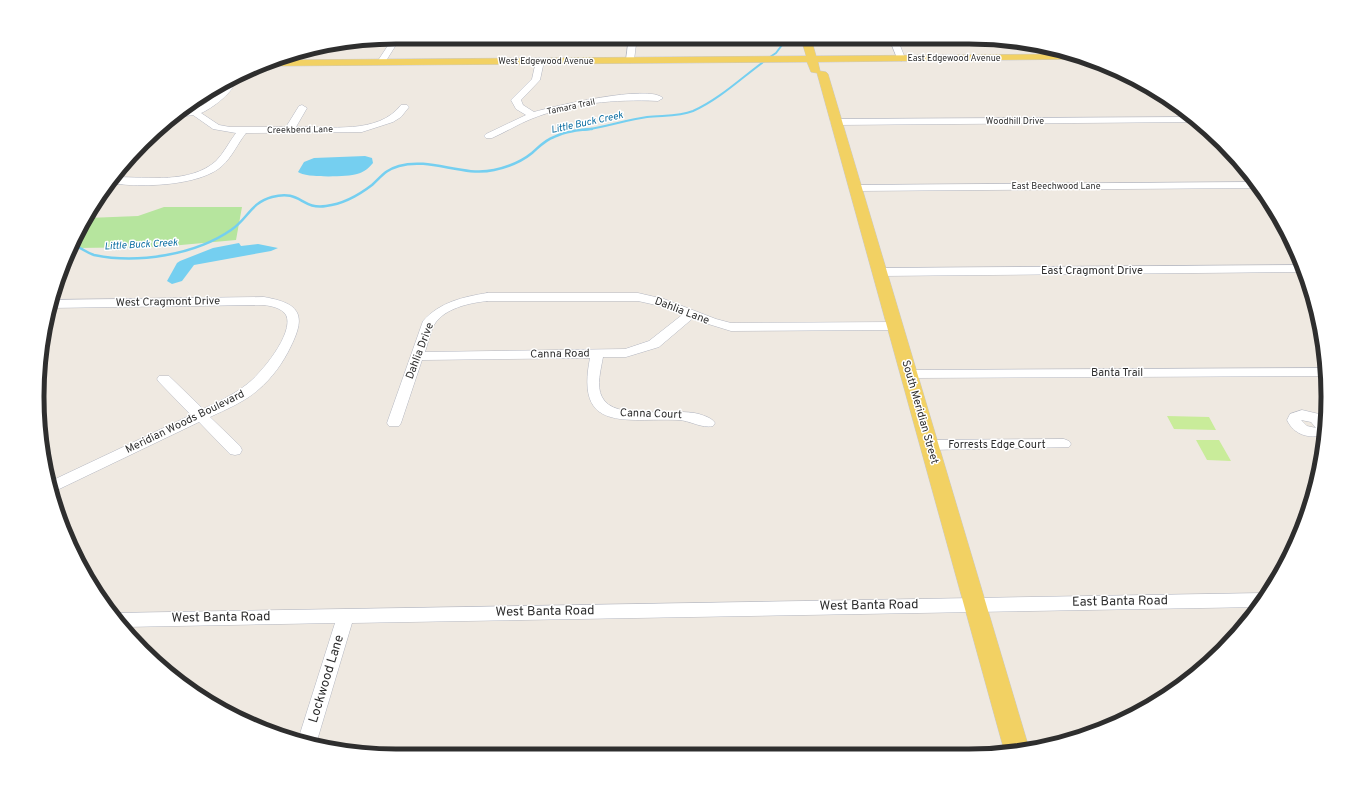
<svg xmlns="http://www.w3.org/2000/svg" width="1365" height="793" viewBox="0 0 1365 793" font-family="Overpass,sans-serif">
<rect width="100%" height="100%" fill="#efe9e1"/>
<!-- green -->
<path fill="#b6e59e" d="M164 207H242L236 240 159 247 75 248 88 218 138 216Z"/>
<!-- pitch -->
<path fill="#c9ec9a" d="M1167 416 1209 417 1216 430 1174 429Z
M1196 440H1219L1231 461 1207 460Z"/>
<!-- water -->
<path fill="#75cff0" d="M365 156 372 158 373 163C369 168 364 172 357 174 347 177 305 178 298 172L304 162 314 158Z
M239 243 241 246 258 244 278 248 271 251 194 265 182 281 172 284 167 281 177 263 180 261 213 248Z"/>
<g fill="none" stroke-linecap="round" stroke-linejoin="round">
<!-- stream-far1 -->
<path stroke="#75cff0" stroke-width="2" d="M584 130C606 127 626 120 647 117 662 115 678 117 693 111 724 97 748 71 776 53L782 45V38"/>
<!-- stream -->
<path stroke="#75cff0" stroke-width="2.5" d="M75 246C82 248 87 253 94 255 137 264 195 255 231 230 248 219 250 203 272 197 301 189 301 210 326 206 343 204 359 195 372 185 382 176 385 170 399 166 430 157 462 177 494 170 508 167 521 162 532 153 539 147 545 140 554 137 566 131 580 130 592 129"/>
<defs>
<path id="minor" d="M401 37 384 64H378L377 62 393 38Z
M629 37H637L634 60 630 63 626 60Z
M889 38H897L905 58 904 60 901 61 897 58Z
M540 58 544 61 540 80 521 100 523 105 534 112C554 106 649 84 663 98L658 101C615 99 571 103 531 119 518 124 506 132 492 138H486L484 136 486 134 526 115 516 109 511 100 532 79 536 61Z
M235 80C236 91 211 109 201 113L219 125 230 127H286L299 106 302 105 307 108 296 127C329 126 378 135 401 105H407L409 107 401 117 393 122 362 132 246 133C238 143 232 157 222 166 200 186 140 188 111 183L116 177C148 177 190 184 216 161 224 153 229 142 236 133L213 129 193 115 171 118C179 110 192 111 203 105 215 98 222 87 235 80Z
M1192 117 1198 122 835 125 830 122 835 119Z
M1255 182 1260 188 855 191 850 188 855 185Z
M1303 265 1305 272 880 276 874 272 880 268Z
M487 293H638L664 299 716 319 731 323 895 322 901 326 895 330 731 331 692 319 659 347 626 357H603C601 369 596 386 602 397 614 422 675 407 699 414 705 416 712 418 715 423L713 426C702 429 689 420 678 420 625 418 575 433 590 358L422 360 401 423 399 426H389L387 423 423 321C440 302 463 297 487 293ZM487 301H638L656 305 682 315 649 341 625 349 425 352C428 343 430 333 434 325 444 308 470 303 487 301Z
M264 297C299 303 307 314 291 346 283 363 272 378 258 390 244 402 227 409 210 417L240 446 242 450 240 454 235 455 230 454 199 422 53 492 51 481 191 415 159 382 157 379 159 376H169L203 409C218 402 233 395 246 385 260 375 295 333 286 315 282 308 271 306 264 305L49 308 51 300Z
M1325 368 1326 376 909 378 904 377 902 374 904 371 909 370Z
M1302 410 1319 414 1326 419 1324 435C1309 439 1294 435 1287 420L1290 414ZM1301 420 1311 422 1316 428 1307 426Z
M1064 439 1069 441 1071 444 1069 447 929 450 924 448 922 445 924 442 929 440Z
M1265 593 1268 594 1259 607 352 623 316 744 298 740 335 623 124 627 111 615 116 613Z"/>
<path id="major" d="M801 38H811L816 56 1073 54 1090 59 818 62 820 71 826 72 828 74 1029 748 1005 753 1004 750 817 73 811 72 807 62 269 66 265 65 274 60 806 56Z"/>
</defs>
<!-- minor casing -->
<use href="#minor" stroke="#b4b7c1" stroke-width="1"/>
<!-- major casing -->
<use href="#major" stroke="#c9c9c9" stroke-width="1"/>
<!-- minor -->
<use href="#minor" fill="#fff" fill-rule="evenodd"/>
<!-- major -->
<use href="#major" fill="#f2d163" fill-rule="evenodd"/>
</g>
<g text-anchor="middle" dominant-baseline="central" stroke-width="3" stroke-linejoin="round" paint-order="stroke">
<!-- far-street labels -->
<g font-size="9" fill="#2e2e2e" stroke="#fff">
<text x="954" y="58">East Edgewood Avenue</text>
<text x="546" y="61">West Edgewood Avenue</text>
<text transform="translate(571 107) rotate(-12)">Tamara Trail</text>
<text x="1015" y="121">Woodhill Drive</text>
<text transform="translate(300 130) rotate(-1)">Creekbend Lane</text>
<text x="1056" y="186">East Beechwood Lane</text>
</g>
<!-- far-water labels -->
<g font-size="10" font-style="italic" fill="#0d6fa3" stroke="#fff">
<text transform="translate(587 123) rotate(-12)">Little Buck Creek</text>
<text transform="translate(141 245) rotate(-3)">Little Buck Creek</text>
</g>
<!-- street labels -->
<g font-size="11" fill="#2e2e2e" stroke="#fff">
<text x="1092" y="271">East Cragmont Drive</text>
<text transform="translate(168 302) rotate(-1)">West Cragmont Drive</text>
<text transform="translate(682 311) rotate(21)">Dahlia Lane</text>
<text transform="translate(420 351) rotate(-69)">Dahlia Drive</text>
<text transform="translate(560 354) rotate(-1)">Canna Road</text>
<text x="1117" y="373">Banta Trail</text>
<text transform="translate(920 412) rotate(74)">South Meridian Street</text>
<text transform="translate(651 414) rotate(2)">Canna Court</text>
<text transform="translate(185 422) rotate(-26)">Meridian Woods Boulevard</text>
<text x="997" y="445">Forrests Edge Court</text>
</g>
<!-- near-street labels -->
<g font-size="13" fill="#2e2e2e" stroke="#fff">
<text transform="translate(1120 602) rotate(-1)">East Banta Road</text>
<text transform="translate(869 606) rotate(-1)">West Banta Road</text>
<text transform="translate(545 612) rotate(-1)">West Banta Road</text>
<text transform="translate(221 618) rotate(-1)">West Banta Road</text>
<text transform="translate(327 679) rotate(-73)">Lockwood Lane</text>
</g>
</g>
<!-- crop -->
<path d="M0 0H1365V793H0ZM396 44H969A352 352 0 0 1 1321 396V397A352 352 0 0 1 969 749H396A352 352 0 0 1 44 397V396A352 352 0 0 1 396 44Z" fill="#fff" fill-rule="evenodd"/>
<path fill="none" stroke="#2e2e2e" stroke-width="5" d="M396 44H969A352 352 0 0 1 1321 396V397A352 352 0 0 1 969 749H396A352 352 0 0 1 44 397V396A352 352 0 0 1 396 44Z"/>
</svg>
